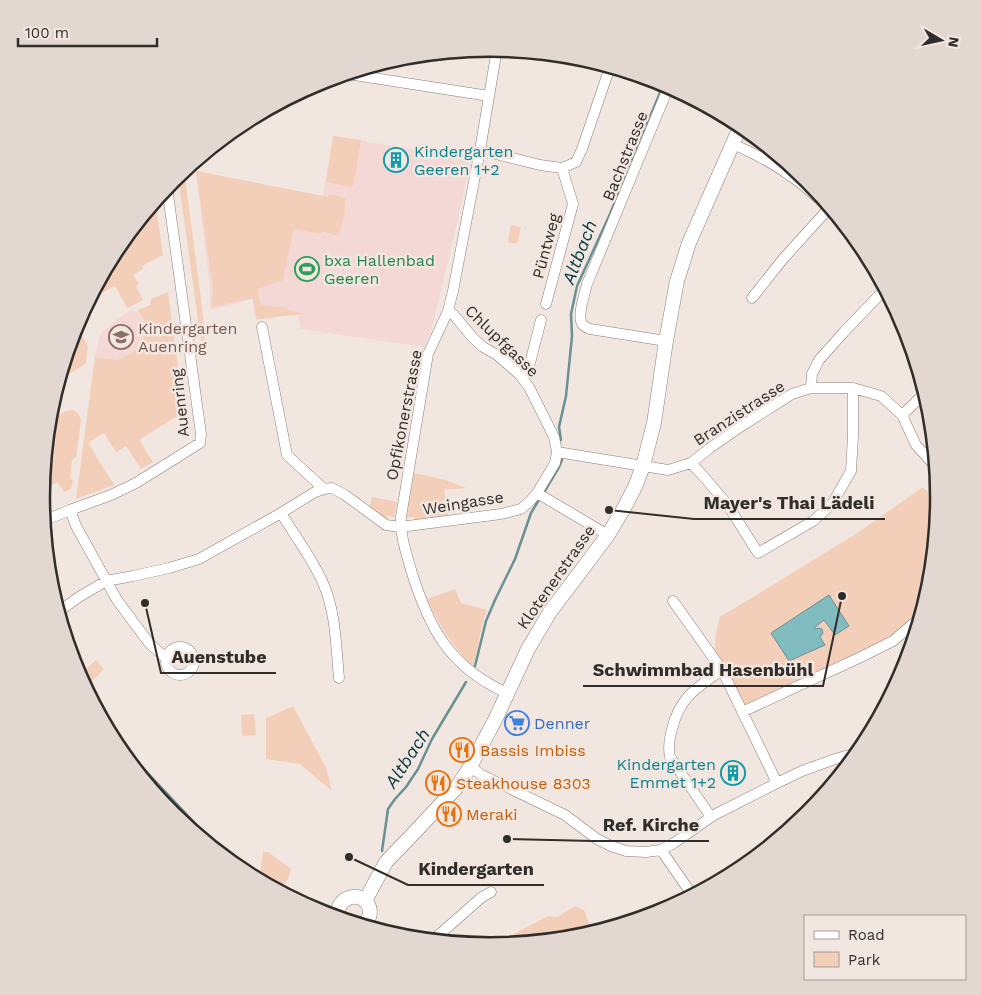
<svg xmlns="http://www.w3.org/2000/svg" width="981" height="995" viewBox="0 0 981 995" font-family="'Work Sans',sans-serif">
<rect width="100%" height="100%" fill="#f2e6e0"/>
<!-- education -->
<path fill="#f3d8d5" d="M333 136 470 159 460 211 433 324 424 347 301 329 298 314 256 320 252 299 210 310V289L196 171 323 196Z
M131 310 135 312 138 310 148 329 135 351 117 360 95 357 100 334 124 314Z"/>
<!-- green -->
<path fill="#f3ceb8" d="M333 136 361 140 353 187 326 182Z
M184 170 202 307 205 340 201 341 178 176Z
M196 171 323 196 328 197 329 194 345 198C346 212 343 223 338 236L322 231 321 234 294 229 283 280 258 289 259 301 263 306 284 307 291 311 304 313V314L257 319 253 298 212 307 213 288Z
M158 197 159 204 156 207 163 255 142 266 143 269 133 275 139 284 136 286 143 300 127 308 115 286 107 290 89 301 117 248Z
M511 225 521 227 517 244 508 242Z
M168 292 184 412 139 440 153 462 141 469 126 446 116 452 104 433 88 443 114 485 76 499 95 357 117 360 135 351 148 329 138 310 150 305 151 299Z
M77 327 88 346 86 363 59 381 75 329Z
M72 410C78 412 80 415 81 421L76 457 72 460 70 477 73 481 71 489 64 492 57 482 42 490 49 420 66 411Z
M414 473 445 480 466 488 444 490 448 517 414 522V517H407Z
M923 487 934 498 939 493 940 498 931 585 925 606 895 634 865 650 742 712 714 657 716 634 720 617 856 534Z
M372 497 397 502 394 517 388 516 387 519 384 518 369 508V506H370Z
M455 589 461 603 487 610C480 628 479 647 473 666 452 648 439 623 427 599Z
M96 660 104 669 92 681 83 672Z
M293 706 326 768 332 791 300 764 266 759V718Z
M254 714 256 735 242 736 241 715Z
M263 852H268L291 869 288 879 278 891 259 881Z
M575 906 584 910 590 926 595 933 578 938 505 945 512 935 521 930 548 916 557 917Z"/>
<!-- water -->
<path fill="#81bcc1" stroke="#699194" d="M829 595 849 626 835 635 824 620 814 628 815 629 819 628 822 629 823 633 820 637 825 645 789 661 771 633Z"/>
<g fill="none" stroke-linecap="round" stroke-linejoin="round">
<!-- stream -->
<path stroke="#699194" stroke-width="2.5" d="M561 440 559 427 566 396 572 336 571 314 577 286 610 214 664 83
M543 494 559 467 562 460
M475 666 486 621 495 600 515 559 531 513 540 498
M108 731 239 870
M382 851 388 809 395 799 406 787 418 769 432 739 466 682"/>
<defs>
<path id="minor" d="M497 49 480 150 453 291 448 311 428 354 401 517C400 535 406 552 411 570 429 628 449 667 507 693
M348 74 489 96
M733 144C753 153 772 162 789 175 804 184 816 197 829 208
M480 150 540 165 562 168 576 162 582 149 610 67
M752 298 783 259 830 207
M546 304 573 204 562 168
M262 327 287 455 324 489
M666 341 590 329C587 328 585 327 583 325 576 318 585 293 587 284L669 86
M519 374 530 363 541 320
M811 388 812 374 819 360 844 332 886 288
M902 415 926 392
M557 452 668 470 691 463 710 448 740 427 792 394 811 388H853L881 396 902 415 916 445 937 468
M691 463 705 478 727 504 758 553 813 521 832 504 851 471 853 436V388
M537 493 608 535
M70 510 76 526 117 600 149 643 166 658
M281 513C295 536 312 558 323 583 336 612 336 647 339 678
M44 523 48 519 70 510 111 495 136 483 200 443 201 434 167 187
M673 601 722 670 777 783
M58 612 79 597 106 581 133 576 169 568 199 559 281 513 315 492 324 489 332 488 345 495 386 525 400 527 501 514 521 509 530 501 537 493 555 463 557 452 554 437 529 387 519 374 497 355 483 347 473 338 454 315 448 311
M166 661a14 14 0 1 1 28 0a14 14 0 1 1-28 0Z
M742 712 861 657 893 641 921 617
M470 767 482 775 565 815 597 839 611 846 626 851 646 852 661 850 674 843 714 815 777 783 802 771 835 759 860 752
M167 808 178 819
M711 817 670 757C668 747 669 739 672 729 680 697 696 688 722 670
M661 850 693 896
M432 941 482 897 491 892"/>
<path id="secondary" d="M365 901 386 862 413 834 457 787 470 767 496 718 528 649 550 612 608 535 624 508 635 487 643 466 654 423 666 341 677 281 689 243 741 125
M339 919C332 893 369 889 370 912 370 918 367 922 363 926"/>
</defs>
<!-- minor casing -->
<use href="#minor" stroke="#897f79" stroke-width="11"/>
<!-- secondary casing -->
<use href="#secondary" stroke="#897f79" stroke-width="15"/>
<!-- minor -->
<use href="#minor" stroke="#fff" stroke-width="10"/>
<!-- secondary -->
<use href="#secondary" stroke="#fff" stroke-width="14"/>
</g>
<!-- icons -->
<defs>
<symbol id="building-ring" viewBox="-11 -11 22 22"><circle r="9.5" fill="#f2e6e0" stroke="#0f9aa8" stroke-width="1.5"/><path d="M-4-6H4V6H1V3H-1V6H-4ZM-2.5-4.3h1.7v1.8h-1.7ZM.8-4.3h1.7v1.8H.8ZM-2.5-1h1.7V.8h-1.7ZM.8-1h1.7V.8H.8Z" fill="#0f9aa8"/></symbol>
<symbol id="stadium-ring" viewBox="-11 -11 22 22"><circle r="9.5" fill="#f2e6e0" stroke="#2e9e5b" stroke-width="1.5"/><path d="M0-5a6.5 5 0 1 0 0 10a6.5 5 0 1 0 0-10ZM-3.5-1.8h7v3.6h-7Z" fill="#2e9e5b"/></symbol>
<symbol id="school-ring" viewBox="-11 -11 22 22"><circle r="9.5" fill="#f2e6e0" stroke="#8d6e63" stroke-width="1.5"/><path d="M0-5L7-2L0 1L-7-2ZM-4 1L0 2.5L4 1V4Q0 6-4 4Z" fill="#8d6e63"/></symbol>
<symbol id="supermarket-ring" viewBox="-11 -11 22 22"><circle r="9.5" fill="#f2e6e0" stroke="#3f7fe0" stroke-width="1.5"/><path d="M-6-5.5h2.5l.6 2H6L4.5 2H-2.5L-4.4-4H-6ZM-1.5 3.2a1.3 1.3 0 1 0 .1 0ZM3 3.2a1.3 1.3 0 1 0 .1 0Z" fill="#3f7fe0"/></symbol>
<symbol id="restaurant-ring" viewBox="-11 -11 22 22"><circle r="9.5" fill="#f2e6e0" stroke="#e8710a" stroke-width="1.5"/><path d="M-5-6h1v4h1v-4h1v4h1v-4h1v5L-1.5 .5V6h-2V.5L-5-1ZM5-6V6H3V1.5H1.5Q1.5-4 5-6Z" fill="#e8710a"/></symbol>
</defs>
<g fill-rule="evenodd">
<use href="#building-ring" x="382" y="146" width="28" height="28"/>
<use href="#stadium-ring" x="293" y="255" width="28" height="28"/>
<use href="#school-ring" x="107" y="323" width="28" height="28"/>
<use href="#supermarket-ring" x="503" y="709" width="28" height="28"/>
<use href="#restaurant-ring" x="448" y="736" width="28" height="28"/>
<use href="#building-ring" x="719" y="759" width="28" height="28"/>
<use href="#restaurant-ring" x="424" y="769" width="28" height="28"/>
<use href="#restaurant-ring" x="435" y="800" width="28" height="28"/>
</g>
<g text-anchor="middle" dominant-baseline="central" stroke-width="5" stroke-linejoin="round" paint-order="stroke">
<!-- culture labels -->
<g font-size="16" fill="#0d838f" stroke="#f2e6e0" text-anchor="start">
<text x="414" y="151">Kindergarten<tspan x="414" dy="18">Geeren 1+2</tspan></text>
<text x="716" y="764" text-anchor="end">Kindergarten<tspan x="716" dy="18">Emmet 1+2</tspan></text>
</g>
<!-- street labels -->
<g font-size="16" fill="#312d2a" stroke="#f2e6e0">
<text transform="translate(625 156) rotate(-68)">Bachstrasse</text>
<text transform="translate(546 246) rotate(-75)">Püntweg</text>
<text transform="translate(502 341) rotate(44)">Chlupfgasse</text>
<text transform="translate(180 403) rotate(-96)">Auenring</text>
<text transform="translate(739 413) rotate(-33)">Branzistrasse</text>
<text transform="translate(404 415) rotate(-79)">Opfikonerstrasse</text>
<text transform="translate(463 503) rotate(-9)">Weingasse</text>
<text transform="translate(556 577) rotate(-55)">Klotenerstrasse</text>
</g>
<!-- leisure labels -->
<g font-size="16" fill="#27864d" stroke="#f2e6e0" text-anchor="start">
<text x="324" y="260">bxa Hallenbad<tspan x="324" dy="18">Geeren</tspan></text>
</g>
<!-- education labels -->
<g font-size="16" fill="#785e54" stroke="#f2e6e0" text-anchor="start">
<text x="138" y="328">Kindergarten<tspan x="138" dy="18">Auenring</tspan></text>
</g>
<!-- shop labels -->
<g font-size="16" fill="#366cbe" stroke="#f2e6e0" text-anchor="start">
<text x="534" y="723">Denner</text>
</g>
<!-- food labels -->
<g font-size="16" fill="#c56008" stroke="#f2e6e0" text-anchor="start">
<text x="480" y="750">Bassis Imbiss</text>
<text x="456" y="783">Steakhouse 8303</text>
<text x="466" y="814">Meraki</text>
</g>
<!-- water labels -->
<g font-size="18" font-style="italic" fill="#00383d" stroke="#f2e6e0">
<text transform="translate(579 252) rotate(-69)">Altbach</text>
<text transform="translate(407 758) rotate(-57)">Altbach</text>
</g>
</g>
<!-- crop -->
<path d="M0 0H981V995H0ZM50 497a440 440 0 1 1 880 0a440 440 0 1 1-880 0Z" fill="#e3d7d1" fill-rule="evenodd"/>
<path fill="none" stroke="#312d2a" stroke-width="2.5" d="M50 497a440 440 0 1 1 880 0a440 440 0 1 1-880 0Z"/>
<!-- callouts -->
<path fill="none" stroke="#312d2a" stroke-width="2" d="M609 510L694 519H885M145 603L161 673H276M842 596L823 686H583M507 839L593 841H709M349 857L408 885H544"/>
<g fill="#312d2a" stroke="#f2e6e0" stroke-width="2">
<circle cx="609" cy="510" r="5"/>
<circle cx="145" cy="603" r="5"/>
<circle cx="842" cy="596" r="5"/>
<circle cx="507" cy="839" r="5"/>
<circle cx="349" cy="857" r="5"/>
</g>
<g font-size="18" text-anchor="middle" font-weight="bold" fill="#312d2a" stroke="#f2e6e0" stroke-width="5" stroke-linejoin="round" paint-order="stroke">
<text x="789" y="509">Mayer's Thai Lädeli</text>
<text x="219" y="663">Auenstube</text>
<text x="703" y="676">Schwimmbad Hasenbühl</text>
<text x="651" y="831">Ref. Kirche</text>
<text x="476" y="875">Kindergarten</text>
</g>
<!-- legend -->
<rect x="804" y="915" width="162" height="65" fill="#f2e6e0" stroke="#a59c97"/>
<rect x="814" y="931" width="25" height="8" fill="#ffffff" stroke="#a59c97"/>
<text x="848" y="940" font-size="15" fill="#312d2a">Road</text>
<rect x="814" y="952" width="25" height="15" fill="#f3ceb8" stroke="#a59c97"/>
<text x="848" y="965" font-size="15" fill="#312d2a">Park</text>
<!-- north arrow -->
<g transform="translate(941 40) rotate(99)" stroke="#f2e6e0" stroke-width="4" paint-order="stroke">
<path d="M0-4L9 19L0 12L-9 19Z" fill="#312d2a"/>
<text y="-8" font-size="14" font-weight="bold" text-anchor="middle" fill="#312d2a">N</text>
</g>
<!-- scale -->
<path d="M18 38v8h139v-8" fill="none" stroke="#312d2a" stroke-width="2.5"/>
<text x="25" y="38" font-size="15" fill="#312d2a" stroke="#f2e6e0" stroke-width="4" paint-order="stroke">100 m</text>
</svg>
